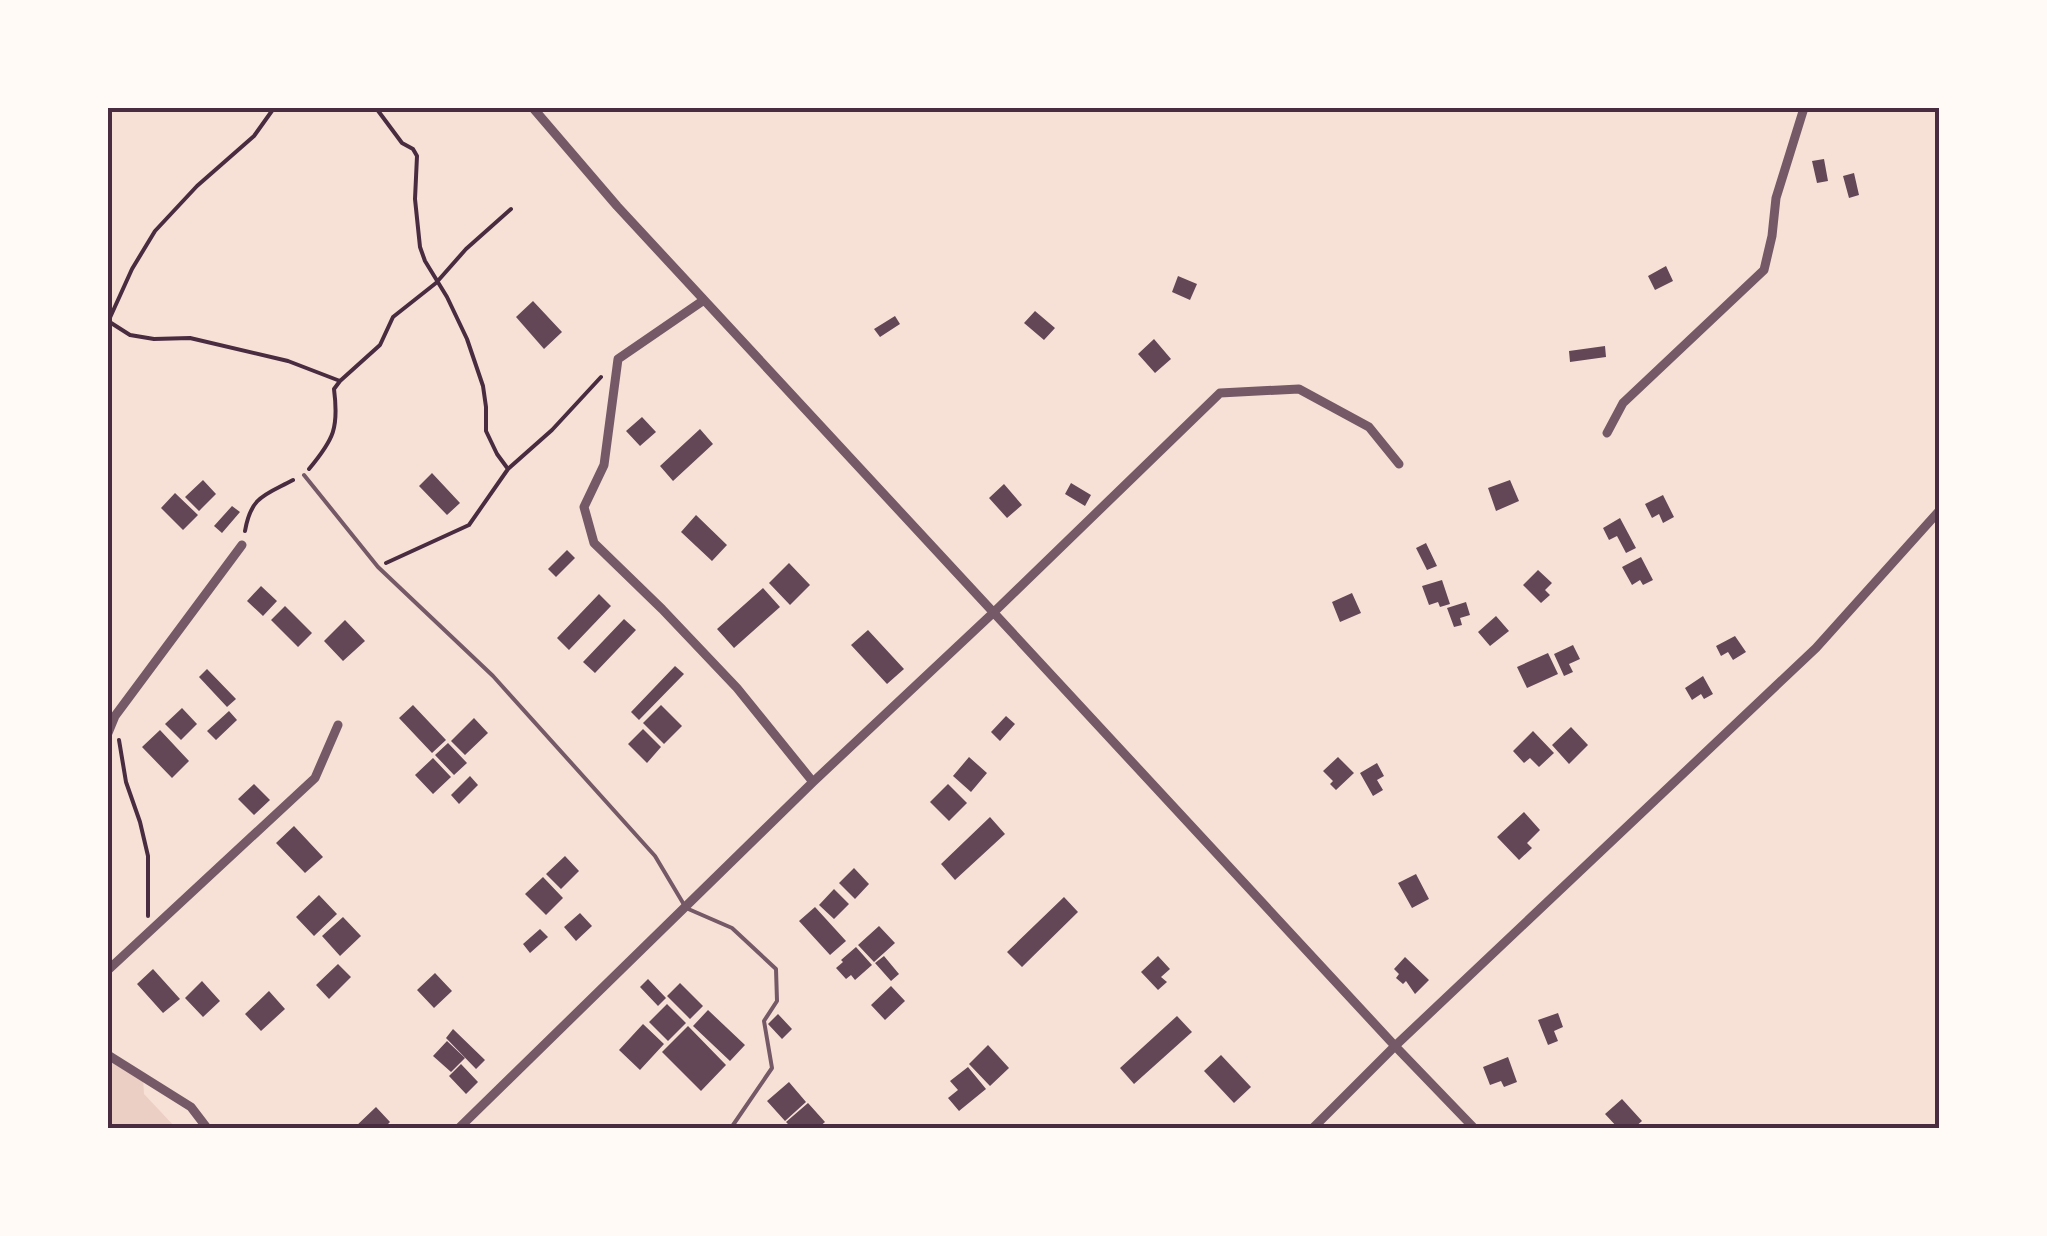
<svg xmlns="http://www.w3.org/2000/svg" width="2047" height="1236" viewBox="0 0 2047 1236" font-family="'Fira Sans Condensed',sans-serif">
<rect width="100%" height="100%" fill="#f7e1d7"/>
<!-- green -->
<path fill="#ebcfc5" d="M108 1055 143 1077 144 1094 176 1128H108Z"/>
<!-- building -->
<path fill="#644757" d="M1824 159 1828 181 1817 183 1812 161Z
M1854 173 1859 195 1849 198 1843 176Z
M1666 266 1673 281 1655 290 1648 276Z
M1178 276 1197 284 1190 300 1172 292Z
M533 301 562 332 544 349 516 317Z
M1035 311 1055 328 1044 340 1024 323Z
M895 316 900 324 880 337 874 329Z
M1154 339 1171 359 1155 373 1138 354Z
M1605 346 1606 357 1570 362 1569 351Z
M642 417 656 432 640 446 626 431Z
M700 429 713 444 673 481 660 466Z
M432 473 460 503 447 515 419 486Z
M203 480 216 494 199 511 185 497Z
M1510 480 1519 501 1496 511 1488 488Z
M1071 483 1091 495 1085 506 1065 494Z
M1004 484 1022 505 1007 518 989 498Z
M175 493 198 515 183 530 161 508Z
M1663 495 1674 517 1663 523 1659 514 1652 518 1645 504Z
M232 506 240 512 222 533 214 526Z
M696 515 727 545 712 561 681 532Z
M1620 518 1636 548 1626 553 1617 536 1609 540 1603 528Z
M1426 543 1437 566 1427 570 1416 548Z
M567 550 575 558 556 577 548 569Z
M1641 557 1653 580 1643 585 1640 580 1632 585 1622 567Z
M789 563 810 585 790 605 769 583Z
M1538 570 1552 583 1545 590 1550 595 1541 603 1523 585Z
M1442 580 1450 604 1440 607 1438 602 1429 605 1422 586Z
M261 586 277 601 263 616 247 601Z
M763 588 780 607 734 648 717 629Z
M1352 593 1361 613 1340 622 1332 602Z
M599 594 611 606 569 650 557 638Z
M1466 602 1470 615 1460 618 1462 625 1454 627 1447 608Z
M285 606 312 633 298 647 271 620Z
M1496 616 1509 631 1490 646 1478 632Z
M624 619 636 630 595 673 583 662Z
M345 620 365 641 343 661 324 641Z
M868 630 904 669 887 684 851 645Z
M1735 636 1746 652 1733 660 1728 652 1721 656 1716 646Z
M1573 645 1580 659 1569 664 1573 672 1564 676 1554 654Z
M1548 653 1558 674 1527 688 1517 667Z
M675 666 684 674 639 720 631 712Z
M207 669 236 699 227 707 199 677Z
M1703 676 1713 694 1704 699 1701 694 1692 700 1685 688Z
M413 705 446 740 432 753 399 718Z
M661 705 682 726 664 744 643 723Z
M182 708 197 724 181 740 165 724Z
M229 711 237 720 216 740 207 731Z
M1006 716 1015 724 1000 741 991 732Z
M474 718 488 733 465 755 451 741Z
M1571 727 1588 745 1569 764 1552 745Z
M643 729 661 747 647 763 628 744Z
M160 730 189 761 172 778 142 747Z
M1533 731 1554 753 1539 767 1530 758 1524 763 1513 751Z
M448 743 467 763 454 775 435 755Z
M969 757 987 773 971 792 953 776Z
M1338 757 1354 773 1336 790 1330 784 1333 781 1323 771Z
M433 758 451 777 433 794 415 775Z
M1377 763 1384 776 1377 780 1383 790 1373 796 1360 773Z
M470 776 478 785 459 804 451 795Z
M254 784 270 800 254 815 238 799Z
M948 784 967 803 949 821 930 802Z
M1524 812 1540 830 1527 843 1532 848 1519 860 1497 837Z
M990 817 1005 834 955 880 941 864Z
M294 826 323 857 305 873 276 843Z
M565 856 579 871 561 889 546 874Z
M854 868 869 884 855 899 839 883Z
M1416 874 1429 899 1412 908 1398 883Z
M543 877 563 898 546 915 525 894Z
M834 889 849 904 834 919 819 905Z
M319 895 337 914 314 936 296 917Z
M1064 897 1078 912 1022 967 1007 952Z
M815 907 846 941 830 955 799 921Z
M580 913 592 926 576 941 564 927Z
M343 917 361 936 340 956 322 936Z
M879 926 895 943 874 962 858 945Z
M540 929 548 937 530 953 523 944Z
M856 947 872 965 855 980 851 975 846 979 836 968 843 962 841 960Z
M884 956 899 974 891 981 875 963Z
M1158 956 1170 969 1161 977 1167 982 1158 990 1141 972Z
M1405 957 1429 980 1415 994 1406 981 1403 984 1396 978 1399 974 1394 969Z
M338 964 351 977 329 999 316 985Z
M153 969 180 999 163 1013 137 984Z
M435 973 452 991 434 1008 417 990Z
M648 979 666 998 658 1006 640 987Z
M202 981 220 1001 203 1017 185 998Z
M680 983 703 1006 690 1019 667 996Z
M891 986 905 1001 885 1020 871 1005Z
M269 991 285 1009 261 1031 245 1014Z
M667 1004 686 1023 668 1041 649 1022Z
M708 1010 745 1045 730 1061 693 1026Z
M1558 1013 1563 1027 1554 1031 1558 1041 1548 1045 1538 1020Z
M778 1014 792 1029 782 1039 768 1024Z
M1177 1016 1192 1032 1134 1084 1120 1068Z
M643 1024 664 1044 640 1070 619 1050Z
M688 1026 726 1065 701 1091 662 1052Z
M453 1029 485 1060 476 1069 446 1038Z
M447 1041 465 1058 451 1072 433 1056Z
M988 1045 1009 1068 990 1086 969 1064Z
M1221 1055 1251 1087 1234 1103 1204 1071Z
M1508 1057 1517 1082 1504 1087 1501 1081 1490 1085 1483 1067Z
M461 1064 478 1082 466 1094 449 1076Z
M968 1067 986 1089 959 1111 948 1098 958 1090 950 1081Z
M789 1082 806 1102 785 1121 767 1101Z
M1622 1099 1642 1121 1634 1128H1618L1605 1114Z
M808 1103 825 1122 818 1128H792L786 1122Z
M376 1107 390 1122 384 1128H354Z"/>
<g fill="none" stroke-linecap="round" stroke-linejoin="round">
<!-- path -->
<path stroke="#4a2c40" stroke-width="4" d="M376 108 402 143 413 149 417 156 415 199 420 247 425 261 447 297 467 339 483 386 486 407V431L497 454 508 469
M108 321 130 335 154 339 190 338 288 361 340 381
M108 322 132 269 155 231 197 186 254 136 274 108
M309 469C334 439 339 428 334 389L340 381 380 345 393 317 436 283 466 249 511 209
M245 531C251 496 265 495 293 480
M386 563 469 525 508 469 552 430 601 377
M119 740 126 782 140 822 148 856V916"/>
<!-- service -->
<path stroke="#755966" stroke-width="4" d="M304 475 378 567 493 676 655 856 686 908 732 928 776 969 777 1001 764 1021 772 1068 731 1128"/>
<!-- minor -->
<path stroke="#755966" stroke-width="9" d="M533 108 617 206 1395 1046 1474 1128
M704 300 618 359 604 465 584 507 594 543 662 609 737 688 813 782
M1607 433 1623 403 1764 270 1772 236 1776 198 1804 108
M108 733 115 716 242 545
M108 970 315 778 338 725
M108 1055 191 1107 207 1128
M459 1128 813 782 993 613 1220 393 1299 389 1369 427 1399 464
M1313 1128 1395 1046 1816 648 1940 510"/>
</g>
<!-- border -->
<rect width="2047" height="1236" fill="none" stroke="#fffaf5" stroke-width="220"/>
<rect x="110" y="110" width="1827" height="1016" fill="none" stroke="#4a2c40" stroke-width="4"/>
</svg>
